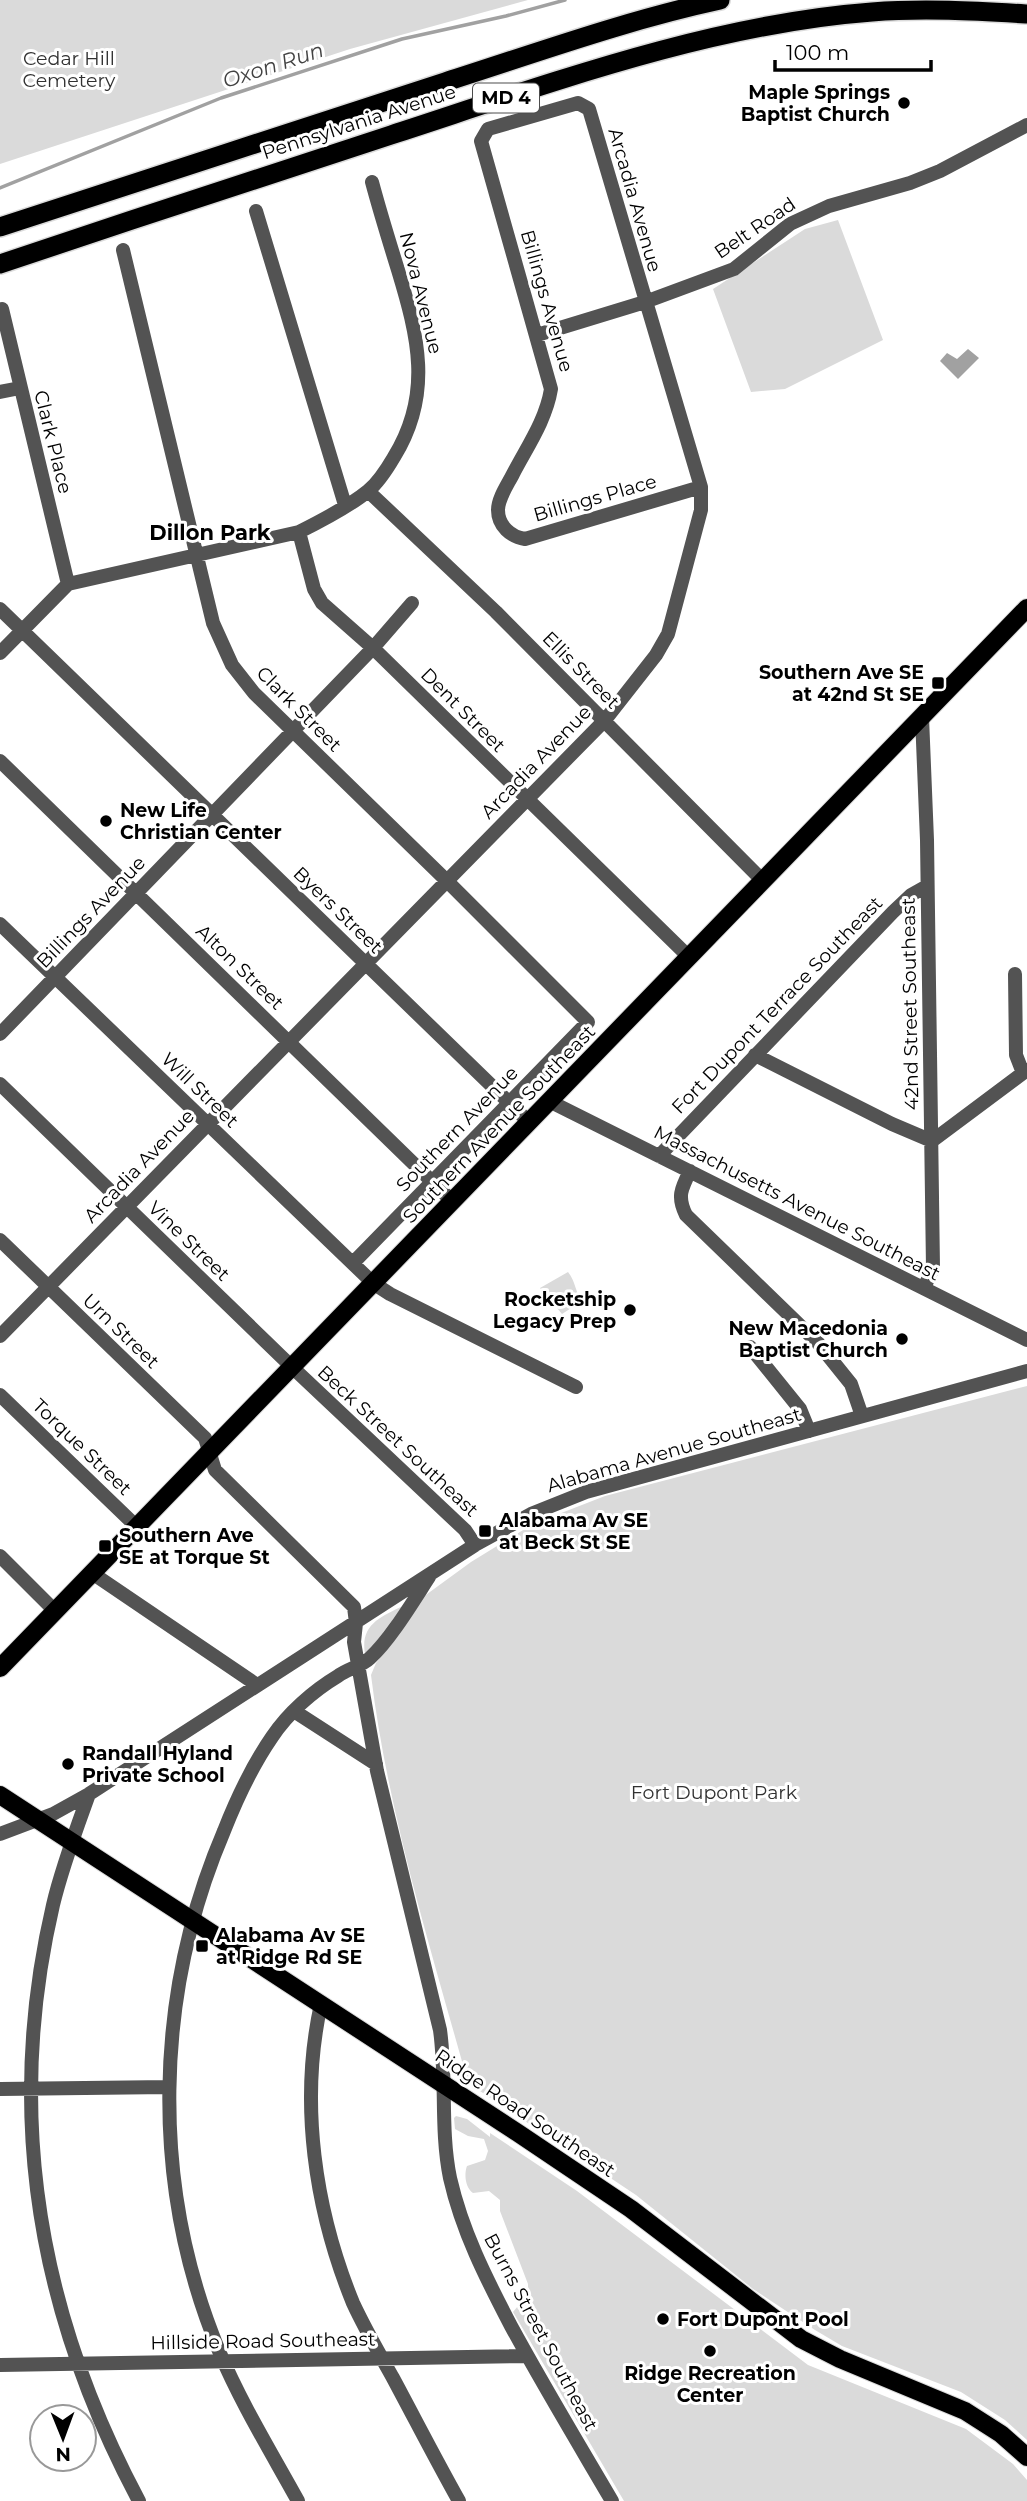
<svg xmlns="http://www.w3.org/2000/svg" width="1027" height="2501" viewBox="0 0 1027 2501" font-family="Montserrat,sans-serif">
<rect width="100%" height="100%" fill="#fff"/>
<!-- green -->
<path fill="#dadada" d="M0 0H528L350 49 0 164Z
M838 220 883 340 785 389 751 392 713 289 805 229Z
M568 1272C576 1282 575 1292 582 1301L562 1314 540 1288Z
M1027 1386V2440L1005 2420 961 2392 842 2346 815 2330 753 2289 636 2195 468 2083C431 1949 388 1814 371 1675L376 1663 393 1642 423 1597 471 1562 533 1524 605 1496Z
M403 1606 367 1654H365C360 1625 380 1617 403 1606Z
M456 2116 467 2119 490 2137V2133L577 2191 808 2365 966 2429 1013 2464 1027 2480V2501H624L513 2312 528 2294V2284L500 2211V2200L489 2191 473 2193C465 2187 464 2174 467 2166L485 2160 488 2151 484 2139 468 2136 455 2129 454 2118Z"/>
<!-- water -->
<path fill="#a1a1a1" d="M968 349 979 358 958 379 940 361 947 353 957 359Z"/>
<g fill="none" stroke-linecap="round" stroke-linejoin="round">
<!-- stream -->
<path stroke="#a1a1a1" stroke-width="3.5" d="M0 188 221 98 402 39 506 16 565 0"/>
<defs>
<path id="major" d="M0 1668 1027 608
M0 1795 518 2133 631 2209 801 2339 840 2359 965 2411 1001 2434 1027 2457"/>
<path id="highway" d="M0 227C148 179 297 130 445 82 536 53 627 20 720 0
M0 264C130 220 261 178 391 135 545 85 710 24 872 12 924 8 975 11 1027 14"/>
</defs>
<!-- major casing -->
<use href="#major" stroke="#dbdbdb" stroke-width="20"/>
<!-- highway casing -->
<use href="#highway" stroke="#dbdbdb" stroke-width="22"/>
<!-- minor -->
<path stroke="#535353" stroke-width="14" d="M256 211 345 505
M123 250 213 623 232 665 254 693 447 881 588 1022 353 1263
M2 309 68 584
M537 335 645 302 734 269 790 224 829 206 910 183 940 171 1027 125
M0 392 20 388
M368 491 496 612 763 881
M299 532 314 589 322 603 373 648 689 957
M0 609 529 1122
M0 653 68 584 299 532C319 522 351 505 368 491 379 482 387 469 394 457 433 394 418 336 398 270 389 241 380 212 372 182
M922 717 927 840 933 1268 924 1288
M0 761 453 1202
M0 924 373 1283 390 1294 576 1387
M1015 974 1016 1055 1023 1073
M0 1034 373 648 412 603
M755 1055 892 1124 932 1141 1027 1070
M0 1084 292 1367 465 1530 475 1545
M549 1101 1027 1340
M659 1156 893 912 911 895 927 886
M690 1171C681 1189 677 1197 686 1215L818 1343 851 1384 862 1416
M0 1240 205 1438 215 1470 354 1607 356 1623 354 1642 377 1771 440 2030C447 2080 440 2129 450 2178 462 2231 486 2278 511 2326 543 2385 578 2443 612 2501
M0 1336 605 720 656 655 668 634 701 510V487L589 109 578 103 488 129 481 141 551 389C546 420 527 447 513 474 508 484 498 498 498 510 498 526 511 537 525 539L701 487
M750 1347 800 1409 809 1431
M0 1395 137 1527
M0 1556 55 1611
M92 1573 257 1685
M294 1711 376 1764
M89 1794C76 1830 62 1867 53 1905 4 2115 38 2312 139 2501
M0 1834 53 1814 89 1794 475 1545 531 1514 586 1492 1027 1371
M321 2004C299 2103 315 2210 353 2303 365 2329 379 2353 393 2378 415 2419 436 2460 459 2501
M0 2089 169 2087
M0 2365 527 2356
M298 2501C271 2452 241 2403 219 2351 150 2185 154 1995 224 1831 237 1798 252 1766 272 1737 288 1713 313 1691 338 1676 347 1669 362 1666 370 1658 390 1640 414 1600 429 1577"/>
<!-- major -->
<use href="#major" stroke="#000" stroke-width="18"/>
<!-- highway -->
<use href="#highway" stroke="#000" stroke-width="19"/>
</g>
<!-- markers -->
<g fill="#000" stroke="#fff" stroke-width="2.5">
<circle cx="904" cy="103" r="7"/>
<rect x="931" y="676" width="14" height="14" rx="3.5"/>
<circle cx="106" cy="821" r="7"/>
<circle cx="630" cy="1310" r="7"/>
<circle cx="902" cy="1339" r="7"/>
<rect x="478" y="1524" width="14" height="14" rx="3.5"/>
<rect x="98" y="1539" width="14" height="14" rx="3.5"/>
<circle cx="68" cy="1764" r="7"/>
<rect x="195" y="1939" width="14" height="14" rx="3.5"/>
<circle cx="663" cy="2319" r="7"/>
<circle cx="710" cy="2351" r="7"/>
</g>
<g text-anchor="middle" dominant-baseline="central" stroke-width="6" stroke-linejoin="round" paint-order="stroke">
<!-- shield labels -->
<rect fill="#fff" stroke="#4c4c4c" stroke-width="2" x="473" y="83.5" width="66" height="29" rx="5"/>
<g font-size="18" font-weight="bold" fill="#000">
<text x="506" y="98">MD 4</text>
</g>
<!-- park labels -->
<g font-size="19" fill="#313131" stroke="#fff">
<text x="69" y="58">Cedar Hill<tspan x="69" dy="22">Cemetery</tspan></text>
<text x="714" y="1792">Fort Dupont Park</text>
</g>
<!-- poi labels -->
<g font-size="19" font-weight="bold" fill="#000" stroke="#fff" text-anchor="start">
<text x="890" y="92" text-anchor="end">Maple Springs<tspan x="890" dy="22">Baptist Church</tspan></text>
<text x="924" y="672" text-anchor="end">Southern Ave SE<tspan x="924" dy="22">at 42nd St SE</tspan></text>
<text x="120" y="810">New Life<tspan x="120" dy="22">Christian Center</tspan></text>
<text x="616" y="1299" text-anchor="end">Rocketship<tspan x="616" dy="22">Legacy Prep</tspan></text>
<text x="888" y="1328" text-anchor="end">New Macedonia<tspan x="888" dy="22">Baptist Church</tspan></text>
<text x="499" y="1520">Alabama Av SE<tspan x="499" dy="22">at Beck St SE</tspan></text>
<text x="119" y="1535">Southern Ave<tspan x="119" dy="22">SE at Torque St</tspan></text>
<text x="82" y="1753">Randall Hyland<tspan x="82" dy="22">Private School</tspan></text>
<text x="216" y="1935">Alabama Av SE<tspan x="216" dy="22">at Ridge Rd SE</tspan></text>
<text x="677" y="2319">Fort Dupont Pool</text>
<text x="710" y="2373" text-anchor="middle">Ridge Recreation<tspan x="710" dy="22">Center</tspan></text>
</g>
<!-- street labels -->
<g font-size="19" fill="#000" stroke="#fff">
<text transform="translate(359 122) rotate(-18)">Pennsylvania Avenue</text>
<text transform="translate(635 200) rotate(74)">Arcadia Avenue</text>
<text transform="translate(755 228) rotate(-34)">Belt Road</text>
<text transform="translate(421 293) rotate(76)">Nova Avenue</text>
<text transform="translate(547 301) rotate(74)">Billings Avenue</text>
<text transform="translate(53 442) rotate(76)">Clark Place</text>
<text transform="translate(595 498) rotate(-16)">Billings Place</text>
<text transform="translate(581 670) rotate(45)">Ellis Street</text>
<text transform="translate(299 709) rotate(45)">Clark Street</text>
<text transform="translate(463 710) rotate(45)">Dent Street</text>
<text transform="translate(536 762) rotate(-46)">Arcadia Avenue</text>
<text transform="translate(338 910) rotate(44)">Byers Street</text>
<text transform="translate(91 912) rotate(-46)">Billings Avenue</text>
<text transform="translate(240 967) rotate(44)">Alton Street</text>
<text transform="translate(910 1004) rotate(-91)">42nd Street Southeast</text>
<text transform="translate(777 1005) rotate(-46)">Fort Dupont Terrace Southeast</text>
<text transform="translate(200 1090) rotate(44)">Will Street</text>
<text transform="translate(499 1124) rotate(-46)">Southern Avenue Southeast</text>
<text transform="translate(457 1129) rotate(-46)">Southern Avenue</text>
<text transform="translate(139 1166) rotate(-46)">Arcadia Avenue</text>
<text transform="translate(797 1203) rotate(27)">Massachusetts Avenue Southeast</text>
<text transform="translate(189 1241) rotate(44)">Vine Street</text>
<text transform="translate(121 1331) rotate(44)">Urn Street</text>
<text transform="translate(398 1441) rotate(43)">Beck Street Southeast</text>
<text transform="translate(82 1447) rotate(44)">Torque Street</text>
<text transform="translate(674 1450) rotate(-16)">Alabama Avenue Southeast</text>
<text transform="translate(525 2113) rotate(34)">Ridge Road Southeast</text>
<text transform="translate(541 2332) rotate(62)">Burns Street Southeast</text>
<text transform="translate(263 2341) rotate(-1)">Hillside Road Southeast</text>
</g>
<!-- water labels -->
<g font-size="21" font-style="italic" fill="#424242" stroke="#fff">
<text transform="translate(273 65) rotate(-18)">Oxon Run</text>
</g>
<!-- neighbourhood labels -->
<g font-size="21" font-weight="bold" fill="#000" stroke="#fff">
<text x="210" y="532">Dillon Park</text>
</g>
</g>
<!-- north arrow -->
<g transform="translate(63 2438) rotate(179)"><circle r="33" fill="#ffffff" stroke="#999999" stroke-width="2"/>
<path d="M0-5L12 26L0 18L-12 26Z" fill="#000000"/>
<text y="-10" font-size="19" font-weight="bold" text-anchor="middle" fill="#000000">N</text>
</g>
<!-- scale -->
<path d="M775 60v10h156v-10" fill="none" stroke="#000000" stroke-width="3.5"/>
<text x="786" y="60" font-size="21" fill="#000000" stroke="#ffffff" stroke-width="5" paint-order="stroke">100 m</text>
</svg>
